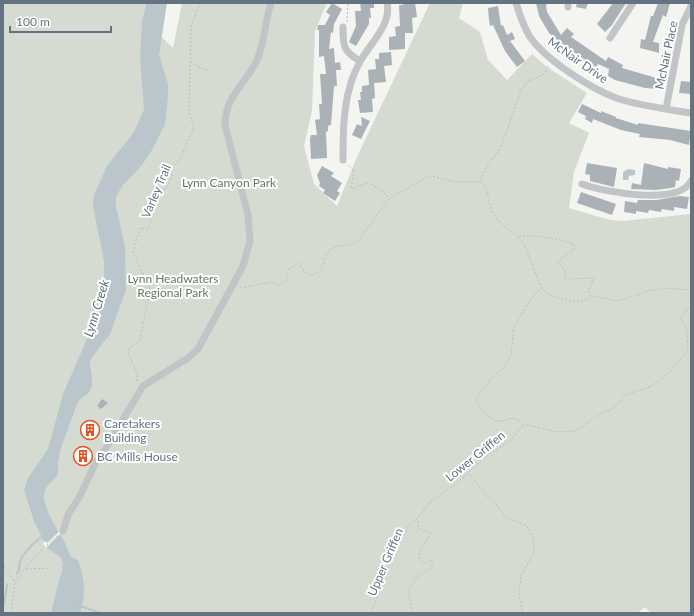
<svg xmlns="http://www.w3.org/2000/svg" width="694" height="616" viewBox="0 0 694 616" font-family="Lato,sans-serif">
<rect width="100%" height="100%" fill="#f4f4f0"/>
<!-- green -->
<path fill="#d5dbd1" d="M3 3H146L143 19 173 48 182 3H327L315 31 312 111 304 146 314 184 337 206 357 157 430 3H463L459 18 480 32 488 60 507 80 532 54 547 67 587 93 569 123 589 133 574 172 569 208 610 220 623 221 691 214V613H651L645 607 638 613H3Z"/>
<!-- water -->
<path fill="#bac6cb" d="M146 3H167L159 55 168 84V97L165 124 152 150 142 165 122 186 116 197V206L125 247 126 290 110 334 90 360C90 369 96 385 88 393 84 397 80 398 77 404L61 448 58 462V474C55 479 49 483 46 488 38 502 57 528 63 540 67 545 68 552 71 557L78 560C85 578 86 595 80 613H51L58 584 62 572 63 563 60 557 47 548 34 521 24 490 28 478 48 449 63 394 91 330 104 285V261L93 206 94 195 107 166 134 132 144 110 140 57 142 22Z
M628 169 635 170V175L629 176 628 180H623V172Z"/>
<!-- pier -->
<path fill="#f4f4f0" d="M60 531 61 533 45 549 43 543 45 541 47 543Z"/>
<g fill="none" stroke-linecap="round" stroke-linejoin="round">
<!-- stream -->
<path stroke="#bac6cb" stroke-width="2" d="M17 574C21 569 18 564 21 559 26 551 35 541 43 536
M4 605 7 584
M80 606 100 613"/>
</g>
<!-- building -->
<path fill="#abb2b7" d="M332 3 342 9 334 24 333 33 331 32 329 49 334 48 335 63 340 62 341 70H336L337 86H334L331 125 328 126V131L326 132 327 158 311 159 310 139 311 135H317L315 120 320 119 319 104H322L320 74H326L324 56 319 57V30H317L318 25H325L330 15 326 12Z
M360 3H374V8H370L371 18H369V24L356 46 349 42 356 26 355 11H361Z
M403 3H415L417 17 412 18 413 33H405V49L389 50V37L396 36 395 27 400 26 399 5H403Z
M536 3H546L547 12 561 35 567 28 574 34 571 37 606 61 608 57 623 65 622 68 660 79 658 89 645 88 615 80 608 76 609 69 598 64 596 67 569 49 549 33 539 16Z
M577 3H588L586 9 576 7Z
M613 3H626L612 25 605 32 597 24Z
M658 3H670L666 17 663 15 653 42 659 43V53L640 48 641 39 645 40 651 16H653Z
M498 6 501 26 503 25 507 35 512 32 515 39 510 41 525 61 517 67 505 51 493 25 490 26 489 20 488 8Z
M391 52 392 65 384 66 386 82 374 83 375 98 372 99 373 112 360 113 358 100H361L360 92H362V86L369 85 368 70 376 69 375 59H379V53Z
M681 81 691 82V94L679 93Z
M582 104 601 113V111L616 117V118L638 125V123L691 131 689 145 670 140 639 137 640 134 621 130 593 119 592 123 585 119 586 116 578 112Z
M361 117 370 121 361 139 352 135 357 124 362 126Z
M587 163 617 168 614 187 590 181V175L585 174Z
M644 163 668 169V167L681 169 679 181 676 180 675 187 671 188 656 190 631 189 632 183 641 185Z
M322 166 334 173 331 176 342 183 337 191 340 193 335 201 323 193 325 190 319 186 320 183 317 175Z
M581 192 616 204 612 215 577 203Z
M679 196 689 197 687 209 674 207V211L662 209 661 212 649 210 648 213 636 211V214L624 212 625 201 637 203 638 200H657Z
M102 399 108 403 101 409 97 406Z
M90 422 97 428 90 437 82 431Z
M79 449 90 454 87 462 76 457Z"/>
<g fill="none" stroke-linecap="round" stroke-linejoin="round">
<!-- path -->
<path stroke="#bbbdbf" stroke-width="1" stroke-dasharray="2 2" stroke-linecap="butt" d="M347 22 348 3
M191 63 209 71
M348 165 354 170 351 189 367 183 379 188 389 198
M481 181C483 166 494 160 501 147L521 90 528 81 543 75 549 65
M519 237C531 233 563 239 574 245V250L565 255 558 263 565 269V277L567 279 594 278 588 291 591 296
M240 288 272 282 276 285H281L286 280 289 269 299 263 304 272 312 275C328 269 321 258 330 250 339 243 349 247 357 242L389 199 427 177 432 176 454 182H481C490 191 487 202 493 213 500 226 514 231 523 243 530 254 538 286 546 292 552 297 559 298 566 300 577 302 583 303 592 296L619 301 649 291 669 288 691 290
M137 381V374L128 352 131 347 140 340 150 289 133 252 140 228 148 229 158 200 172 178V169L181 157 194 128 189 112 191 27 200 3
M522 425 519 420C511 416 509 420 501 421 491 422 477 408 476 398L490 380 505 366 511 355 514 327 531 298 542 288
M469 474 487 496 497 505 504 515 509 519 526 525 533 537 534 545 533 554 521 576 519 594 523 613
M3 562 7 572 15 582
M26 569 50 568
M11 613 15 582 34 557 58 535
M371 613 394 553 409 525 417 519 430 502 456 484 485 457 511 440 522 426 528 425 557 432 575 431 601 413 613 409 626 395 652 386 671 371 688 350 687 330 681 319 685 311 691 307
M413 613 408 592 417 577 430 569 433 561 431 560 424 564 419 559 420 550 431 533 419 529 417 520"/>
<!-- minor -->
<path stroke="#c1c5c8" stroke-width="7" d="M516 3C520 15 523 26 530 37 546 60 590 88 616 98 640 106 666 109 691 113
M568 3V7
M343 27C343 47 343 51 360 61
M610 38 633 3
M666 109 682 25 691 6
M343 160C343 127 343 90 361 60 370 44 392 24 387 3
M582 184C603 192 679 206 691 181
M63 531 68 515 80 496 96 462 103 453 143 386 188 358 198 349 243 266 250 241 248 215 225 125C224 98 247 82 257 60 265 42 265 21 271 3"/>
</g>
<!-- icons -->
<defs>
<symbol id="building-ring" viewBox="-11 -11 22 22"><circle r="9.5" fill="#fff" stroke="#e55120" stroke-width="1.5"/><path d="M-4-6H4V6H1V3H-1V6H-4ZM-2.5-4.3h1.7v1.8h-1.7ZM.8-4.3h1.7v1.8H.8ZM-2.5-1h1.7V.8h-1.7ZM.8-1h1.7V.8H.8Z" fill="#e55120"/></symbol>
</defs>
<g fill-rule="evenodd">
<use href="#building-ring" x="79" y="419" width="22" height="22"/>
<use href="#building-ring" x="72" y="445" width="22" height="22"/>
</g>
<g text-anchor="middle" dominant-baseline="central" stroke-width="4" stroke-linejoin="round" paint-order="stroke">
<!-- street labels -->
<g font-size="12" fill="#637382" stroke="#fff">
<text transform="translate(666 55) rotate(-78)">McNair Place</text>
<text transform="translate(578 60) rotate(35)">McNair Drive</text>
<text transform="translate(156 191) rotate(-67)">Varley Trail</text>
<text transform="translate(475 456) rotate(-39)">Lower Griffen</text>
<text transform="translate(385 562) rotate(-67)">Upper Griffen</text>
</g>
<!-- park labels -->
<g font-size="12" fill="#667962" stroke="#fff">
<text x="229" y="182">Lynn Canyon Park</text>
<text x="173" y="278">Lynn Headwaters<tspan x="173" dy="14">Regional Park</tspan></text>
</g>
<!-- poi labels -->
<g font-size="12" fill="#637382" stroke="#fff" text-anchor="start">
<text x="104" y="423">Caretakers<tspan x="104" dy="14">Building</tspan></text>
<text x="97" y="456">BC Mills House</text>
</g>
<!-- water labels -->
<g font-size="13" font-style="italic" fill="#5f767f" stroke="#fff">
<text transform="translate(96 308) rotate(-73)">Lynn Creek</text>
</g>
</g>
<!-- border -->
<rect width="694" height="616" fill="none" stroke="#637382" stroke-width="8"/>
<!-- scale -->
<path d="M10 26v6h101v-6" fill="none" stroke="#637382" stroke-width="2"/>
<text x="16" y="26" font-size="12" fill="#637382" stroke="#ffffff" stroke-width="3" paint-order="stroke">100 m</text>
</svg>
